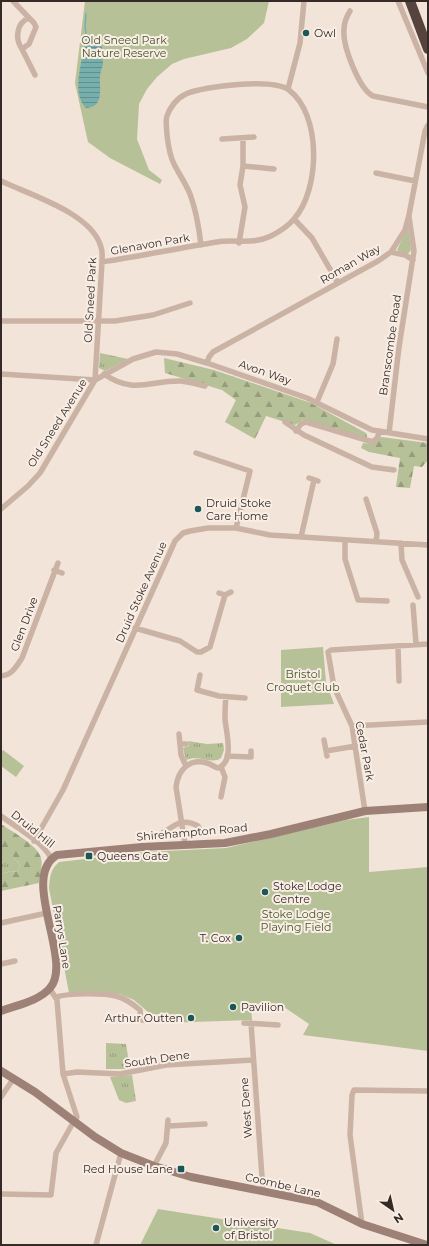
<svg xmlns="http://www.w3.org/2000/svg" width="429" height="1246" viewBox="0 0 429 1246" font-family="Montserrat,sans-serif">
<defs>
<pattern id="grass-tufts" width="24" height="20" patternUnits="userSpaceOnUse"><rect width="24" height="20" fill="#b6c198"/><path d="M3 7l-1-3M5 7V3M7 7l1-3M15 17l-1-3M17 17v-4M19 17l1-3" fill="none" stroke="#959d7c"/></pattern>
<pattern id="forest-firs" width="22" height="20" patternUnits="userSpaceOnUse"><rect width="22" height="20" fill="#b6c198"/><path d="M5 1l3.5 6h-7zM16 11l3.5 6h-7z" fill="#959d7c"/></pattern>
<pattern id="water-rules" width="6" height="5" patternUnits="userSpaceOnUse"><rect width="6" height="5" fill="#77afad"/><path d="M0 2.5h6" fill="none" stroke="#628f8d"/></pattern>
</defs>
<rect width="100%" height="100%" fill="#f2e4d8"/>
<!-- grass -->
<path fill="url(#grass-tufts)" d="M408 227 411 250 408 254 397 250Z
M100 353 128 359 105 371 99 368Z
M188 741 207 744 223 743 224 750 221 758C211 765 199 754 186 760L183 748 189 746Z
M1 853 3 855H12L20 865 18 872 11 871 1 874Z
M106 1043 126 1044 130 1069H106Z
M132 1075 136 1101 126 1103 119 1100 110 1077Z"/>
<!-- forest -->
<path fill="url(#forest-firs)" d="M164 358 214 370 311 403 366 433 367 436 365 439 303 420 295 425 266 416 255 439 225 422 236 400 222 390 165 373Z
M381 437 428 443V460L422 467 414 466 410 488 396 487 400 458 369 452 361 448 363 443 372 444Z
M1 824C12 832 38 845 41 858 43 866 40 875 39 883L1 891V874L11 871 18 872 20 865 12 855H3L1 853Z"/>
<!-- park -->
<path fill="#b6c198" d="M85 1H269L264 23 247 39 231 48 184 59 172 64 157 77 147 89 139 104 137 139 149 170 162 180 160 184 110 158 88 142 75 83Z
M323 647 326 682 334 704 281 707V650Z
M3 750 24 766 16 777 1 766V753Z
M369 817V872L428 867V1051L303 1035 309 1024 284 1007H251L252 1020 161 1023 134 1000 120 994 69 993 49 888C50 877 50 870 59 862L145 852 226 848 346 820Z
M158 1209 310 1233 337 1245H140Z"/>
<!-- water -->
<path fill="url(#water-rules)" d="M87 42 102 46C101 52 103 57 103 64 102 68 100 73 100 76 99 88 105 107 86 108 71 93 82 62 85 44Z"/>
<g fill="none" stroke-linecap="round" stroke-linejoin="round">
<!-- stream -->
<path stroke="#77afad" stroke-width="1.5" d="M86 14 85 26 87 42"/>
<!-- street -->
<path stroke="#cab3a4" stroke-width="5.5" d="M13 1 34 23 36 27 29 44 22 49C15 39 16 23 29 18
M398 1 428 73
M350 11C347 16 344 23 344 29 342 45 359 89 373 96L428 107
M22 49 35 75
M288 89 300 43 304 1
M222 139 254 137
M243 166 274 169
M376 173 415 181
M1 181C30 195 92 213 101 247 103 252 102 257 102 262L95 380
M294 219 312 238 338 283
M239 243 245 207 240 185 243 166V138
M391 252 405 255 413 260
M102 262C141 256 179 248 217 242 236 239 253 245 271 236 279 232 288 226 294 219 320 190 322 115 289 90 273 78 204 86 186 94 177 98 170 107 167 116 165 122 167 129 167 135 168 144 170 156 174 164 179 174 186 184 190 194 196 210 199 228 201 245
M1 321H115L153 315 190 303
M207 363 209 357 213 352 378 261 391 252 405 230 409 215 425 131 428 125
M1 374 95 380
M104 374C134 395 151 380 181 381 189 382 198 384 205 386
M317 402 333 364 337 339
M285 422 304 435 372 467 394 470
M296 431 301 424 306 422 373 442 377 438 380 431
M389 433 399 347 414 251 409 217
M196 453 250 471 236 528
M309 478 318 481
M366 499 377 533 376 542
M1 509 28 486 40 473 95 380 133 359 156 352 177 354 207 363 307 398 372 430 428 439
M301 537 314 480
M345 540V559L358 600 387 601
M401 543 402 560 418 597
M54 570 62 573
M219 593 225 595 231 592
M413 605 416 644
M135 628 180 641 197 652H201L210 647 225 595
M398 646 399 681
M200 675 197 690 219 696 245 698
M1 676C12 675 16 667 22 658L58 563
M352 726 428 722
M179 734 181 755 186 766
M324 740 327 756
M180 744H186
M326 751 356 746
M227 756 251 757V751
M221 797 225 777 221 767
M365 811 352 726 334 687 328 652 331 650 428 644
M1 816C17 828 42 841 51 858
M154 836C170 834 176 814 198 826L202 834
M34 841 63 790 175 541 183 533 190 531 208 528H236L270 535 428 545
M185 844 176 787C178 770 189 758 207 763 211 764 214 767 218 768 235 762 226 732 225 719 225 712 225 704 226 697
M1 923 47 913
M1 964 15 961
M50 989 57 1000 63 1074 77 1117 75 1121
M56 997C69 993 103 993 116 996 125 998 133 1004 140 1010L141 1020H145
M244 1023 278 1025
M251 1023 263 1191
M63 1074 77 1072 120 1074 166 1065 253 1060
M1 1097 14 1078
M169 1126 205 1124
M154 1166 166 1143 168 1120
M1 1194 51 1195 56 1153 74 1121
M362 1224 350 1135 352 1095 354 1090 428 1091
M96 1245 121 1153"/>
<!-- secondary -->
<path stroke="#9d8176" stroke-width="8" d="M1 1011C17 1005 39 1001 50 988 74 961 19 877 57 855L142 847 225 843 271 834 365 811 428 807
M1 1071 35 1092 95 1137 121 1153 154 1166 191 1177 317 1202 362 1224 427 1245"/>
<!-- highway -->
<path stroke="#56433d" stroke-width="10" d="M410 1 428 49"/>
</g>
<!-- markers -->
<g fill="#1b5756" stroke="#f9eee5" stroke-width="1.5">
<circle cx="306" cy="33" r="4"/>
<circle cx="198" cy="509" r="4"/>
<rect x="85" y="852" width="8" height="8" rx="2"/>
<circle cx="265" cy="892" r="4"/>
<circle cx="239" cy="938" r="4"/>
<circle cx="233" cy="1007" r="4"/>
<circle cx="191" cy="1018" r="4"/>
<rect x="177" y="1165" width="8" height="8" rx="2"/>
<circle cx="216" cy="1228" r="4"/>
</g>
<g text-anchor="middle" dominant-baseline="central" stroke-width="4" stroke-linejoin="round" paint-order="stroke">
<!-- poi labels -->
<g font-size="11" fill="#352a26" stroke="#f9eee5" text-anchor="start">
<text x="314" y="33">Owl</text>
<text x="206" y="503">Druid Stoke<tspan x="206" dy="13">Care Home</tspan></text>
<text x="97" y="856">Queens Gate</text>
<text x="273" y="886">Stoke Lodge<tspan x="273" dy="13">Centre</tspan></text>
<text x="231" y="938" text-anchor="end">T. Cox</text>
<text x="241" y="1007">Pavilion</text>
<text x="183" y="1018" text-anchor="end">Arthur Outten</text>
<text x="173" y="1169" text-anchor="end">Red House Lane</text>
<text x="224" y="1222">University<tspan x="224" dy="13">of Bristol</tspan></text>
</g>
<!-- park labels -->
<g font-size="11" fill="#475429" stroke="#f9eee5">
<text x="124" y="40">Old Sneed Park<tspan x="124" dy="13">Nature Reserve</tspan></text>
<text x="303" y="674">Bristol<tspan x="303" dy="13">Croquet Club</tspan></text>
<text x="296" y="914">Stoke Lodge<tspan x="296" dy="13">Playing Field</tspan></text>
</g>
<!-- street labels -->
<g font-size="11" fill="#352a26" stroke="#f9eee5">
<text transform="translate(150 244) rotate(-10)">Glenavon Park</text>
<text transform="translate(350 264) rotate(-30)">Roman Way</text>
<text transform="translate(90 300) rotate(-87)">Old Sneed Park</text>
<text transform="translate(390 345) rotate(-82)">Branscombe Road</text>
<text transform="translate(265 372) rotate(19)">Avon Way</text>
<text transform="translate(57 423) rotate(-58)">Old Sneed Avenue</text>
<text transform="translate(141 592) rotate(-66)">Druid Stoke Avenue</text>
<text transform="translate(24 624) rotate(-69)">Glen Drive</text>
<text transform="translate(365 751) rotate(79)">Cedar Park</text>
<text transform="translate(33 829) rotate(39)">Druid Hill</text>
<text transform="translate(192 832) rotate(-5)">Shirehampton Road</text>
<text transform="translate(62 937) rotate(81)">Parrys Lane</text>
<text transform="translate(157 1059) rotate(-8)">South Dene</text>
<text transform="translate(246 1108) rotate(-94)">West Dene</text>
<text transform="translate(283 1185) rotate(13)">Coombe Lane</text>
</g>
</g>
<!-- border -->
<rect width="429" height="1246" fill="none" stroke="#352a26" stroke-width="4"/>
<!-- north arrow -->
<g transform="translate(393 1210) rotate(146)" stroke="#f9eee5" stroke-width="3" paint-order="stroke">
<path d="M0-3L7 15L0 10L-7 15Z" fill="#352a26"/>
<text y="-6" font-size="11" font-weight="bold" text-anchor="middle" fill="#352a26">N</text>
</g>
</svg>
